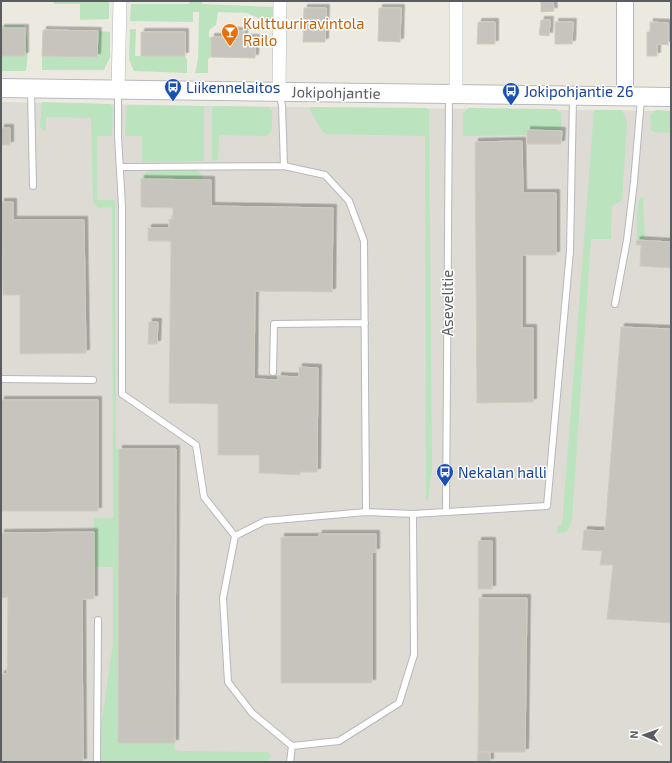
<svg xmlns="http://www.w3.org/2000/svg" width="672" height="763" viewBox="0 0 672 763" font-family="'Exo 2',sans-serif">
<defs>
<filter id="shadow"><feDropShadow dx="3.5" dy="-3.5" stdDeviation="0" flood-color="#0004"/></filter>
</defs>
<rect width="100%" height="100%" fill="#eceae0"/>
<!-- industrial -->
<path fill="#dddbd4" d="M1 102 204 106 671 111V762H1Z"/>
<!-- green -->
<path fill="#bbe4be" d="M54 1H109V19L80 20V4H54Z
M190 1H202V4L273 7V20H263L247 13 218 12 216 25 209 30V37H211V57L208 59V73H195L198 59 199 12H193V22L130 21 131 4H189Z
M1 25H23C29 30 28 63 26 71H1V56L25 28H1Z
M130 29H136L135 56H185L187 59V73L134 71 129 60Z
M98 31 110 32V57L104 70H42V56L97 57Z
M42 102 110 104 113 107 112 136H97V200H115L116 447 119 449 118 743H175L174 748 178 751 267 752 271 755 268 762H101V726L113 644V567H94V518H112L113 517 112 207 98 208 93 202 91 118 46 117V129L43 131 40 126Z
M127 105 204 106V161L142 162V136H125Z
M214 106 269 107 272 111V131L266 136 219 135 218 160 212 161V108Z
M311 107 426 108 429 110 432 468 428 500 426 499 425 136 326 134 322 131 310 110Z
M469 108 556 109 561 113 562 131 527 130V135L463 136V113Z
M594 110H622L627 122 622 200 612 206 611 239H591L572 520 568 530 566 532 557 533 558 526 562 525Z
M656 110 671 111V133L654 132 651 130 650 115Z
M151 170H195L199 172 204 180 141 179 143 175Z
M643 197 645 240H637V216L639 199Z"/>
<!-- building -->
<path fill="#c7c4bd" stroke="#d0ccbe" filter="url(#shadow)" d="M541 1H553L554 11 541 12Z
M304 8H326L325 42H303Z
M379 8H401L400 42 378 41Z
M541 20H550L549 36 539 35Z
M478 22H495V44H477Z
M555 22H573L572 44H555Z
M650 22 668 23V45L657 44V56H647V32H650Z
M1 28H25V56H1Z
M43 30 98 31 97 57 42 56Z
M223 31H244V38H256L255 58 211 57V37H224Z
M141 32H185V56H141Z
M1 128H10V145H1Z
M527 130 562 131 561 144H527Z
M522 141 523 193H556V255H522V328H533V402L477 403 475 142Z
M141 179 211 180V206L333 208 332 292 255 291 254 379 278 380V376L299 377V367L318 368 317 472H300V475L259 473V455H218V404L169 403 171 241H148V228H169V219H173V208L141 207Z
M1 202H13V220H84L86 353 20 354V295H3Z
M637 240 671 242V268L640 266 641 245H636Z
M149 322H158L157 344H148Z
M621 327 671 329V623L607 619 613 565H600L602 551 582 550 584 530 605 531Z
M1 400H98V511H1Z
M119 449H176L175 743H118Z
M94 532V599H82L83 762H1V674H7L8 597 1 598V533Z
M319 534H376V552H372V683H281V537H318Z
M478 541H492V589H478Z
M479 598H527L525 752H478Z
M478 752H490V762H477Z"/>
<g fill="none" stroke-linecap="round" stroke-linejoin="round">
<defs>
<path id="service" d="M31 90 33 186
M118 91V136L122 207V394L196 445 204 497 235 536
M279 94 282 105 284 166
M120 167 284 166 325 175 349 201 364 241 366 512 413 514
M615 304 627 240 634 182 641 99
M273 372 274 324 365 323
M1 379 93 380
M446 512 449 95
M292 746 252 713 228 682 223 598 235 536 265 521 366 512
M97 762 98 620
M290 762 292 746 339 741 399 703 414 655 413 514 547 506 570 251 573 97"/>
<path id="minor" d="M118 90 120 1
M279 91 280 1
M456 93V1"/>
<path id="tertiary" d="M625 96V1"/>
<path id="secondary" d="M1 88 671 97"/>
</defs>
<!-- service casing -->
<use href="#service" stroke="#b6b8bd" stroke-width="8"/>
<!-- minor casing -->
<use href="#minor" stroke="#b6b8bd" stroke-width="14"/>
<!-- tertiary casing -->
<use href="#tertiary" stroke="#b6b8bd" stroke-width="18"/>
<!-- secondary casing -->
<use href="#secondary" stroke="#b6b9bf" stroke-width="20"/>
<!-- service -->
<use href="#service" stroke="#fff" stroke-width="6"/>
<!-- minor -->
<use href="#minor" stroke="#fff" stroke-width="13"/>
<!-- tertiary -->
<use href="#tertiary" stroke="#fff" stroke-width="16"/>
<!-- secondary -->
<use href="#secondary" stroke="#fff" stroke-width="18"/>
</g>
<!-- icons -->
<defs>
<symbol id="bar-pin" viewBox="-11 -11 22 30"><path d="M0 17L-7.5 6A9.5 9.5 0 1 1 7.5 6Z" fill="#e8710a" stroke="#fff"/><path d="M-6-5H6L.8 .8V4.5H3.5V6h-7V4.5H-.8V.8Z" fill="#fff"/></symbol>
<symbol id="bus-pin" viewBox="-11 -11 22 30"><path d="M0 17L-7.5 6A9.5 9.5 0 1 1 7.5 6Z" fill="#1a4fb4" stroke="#fff"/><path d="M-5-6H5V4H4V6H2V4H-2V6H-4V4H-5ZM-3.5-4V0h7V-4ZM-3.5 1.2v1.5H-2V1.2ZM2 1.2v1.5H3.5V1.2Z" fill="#fff"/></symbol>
</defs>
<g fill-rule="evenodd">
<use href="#bar-pin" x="220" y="22" width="20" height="27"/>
<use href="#bus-pin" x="163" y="77" width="20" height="27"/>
<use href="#bus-pin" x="501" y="81" width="20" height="27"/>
<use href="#bus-pin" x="435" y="462" width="20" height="27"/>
</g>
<g text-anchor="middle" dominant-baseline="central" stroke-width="3" stroke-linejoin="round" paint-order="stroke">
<!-- food labels -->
<g font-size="15" fill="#c56008" stroke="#fff" text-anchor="start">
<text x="243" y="23">Kulttuuriravintola<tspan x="243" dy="17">Railo</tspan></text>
</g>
<!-- transit labels -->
<g font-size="15" fill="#164399" stroke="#fff" text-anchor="start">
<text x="186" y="87">Liikennelaitos</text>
<text x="524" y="91">Jokipohjantie 26</text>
<text x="458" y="472">Nekalan halli</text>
</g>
<!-- street labels -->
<g font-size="15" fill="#595c61" stroke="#fff">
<text transform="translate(336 92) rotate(1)">Jokipohjantie</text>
<text transform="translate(447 303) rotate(-90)">Asevelitie</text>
</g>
</g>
<!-- border -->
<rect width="672" height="763" fill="none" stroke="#595c61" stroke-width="4"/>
<!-- north arrow -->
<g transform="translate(644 735) rotate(272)" stroke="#ffffff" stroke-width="3" paint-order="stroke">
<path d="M0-3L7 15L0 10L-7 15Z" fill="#595c61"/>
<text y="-6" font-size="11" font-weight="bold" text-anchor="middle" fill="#595c61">N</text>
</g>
</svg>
